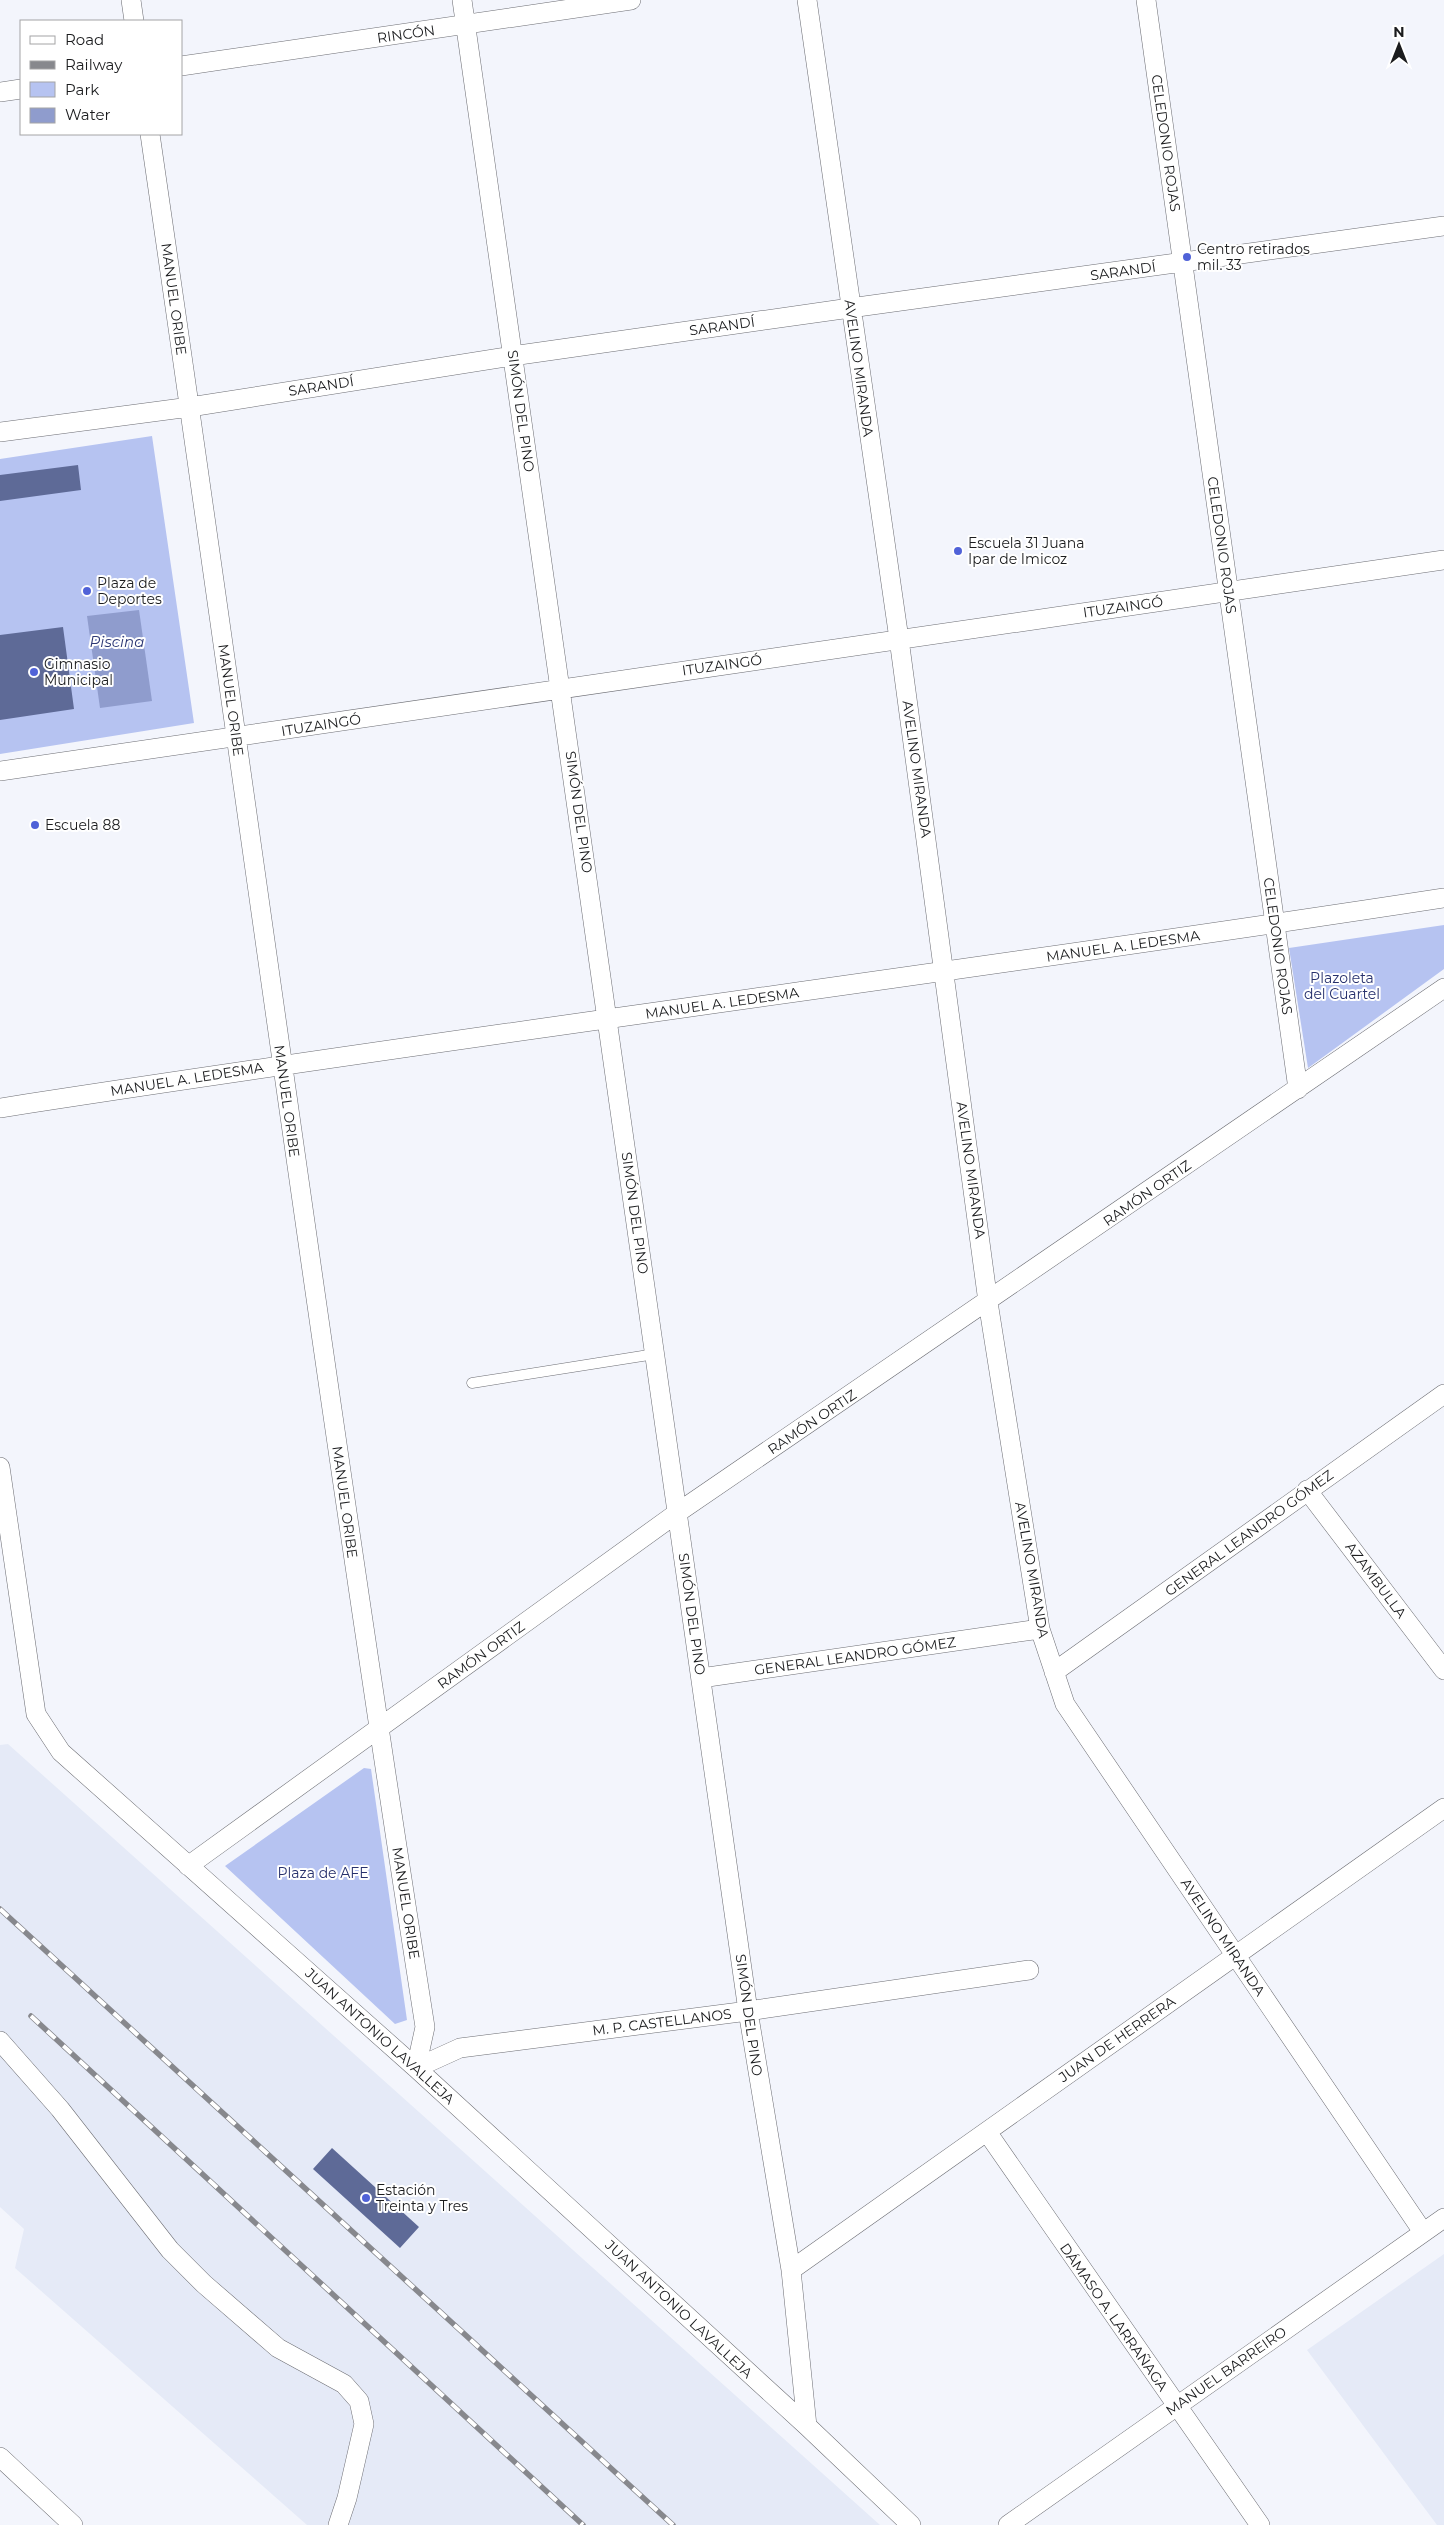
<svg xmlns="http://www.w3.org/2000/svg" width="1444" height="2525" viewBox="0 0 1444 2525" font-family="Montserrat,sans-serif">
<rect width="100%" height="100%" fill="#f3f5fc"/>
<!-- built -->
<path fill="#e5eaf7" d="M8 1744 880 2525H307L15 2268 24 2229 0 2207V1745Z
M1444 2254V2525H1437L1307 2350Z"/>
<!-- green -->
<path fill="#b6c3f1" d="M152 436 194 723 0 754V459Z
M1444 925V969L1308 1068 1289 948Z
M364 1768 371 1769 407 2020 395 2024 225 1866Z"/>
<!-- water -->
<path fill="#8f9ccd" d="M139 610 152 701 100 708 87 616Z"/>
<!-- building -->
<path fill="#5e6a97" d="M78 465 81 490 0 501V475Z
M63 627 74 709 0 720V635Z
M332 2148 419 2227 400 2248 313 2169Z"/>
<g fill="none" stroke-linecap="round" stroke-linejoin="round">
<defs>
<path id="service" d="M472 1383 655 1354"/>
<path id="minor" d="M131 0 134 21
M462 0 748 2011 791 2270 807 2426
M807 0 899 639 988 1302 1040 1629 1065 1704 1423 2232
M1146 0 1298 1089
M181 66 631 0
M0 92 21 89
M150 134C242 765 326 1397 425 2027L416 2068
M0 432 190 407 512 356 850 308 1444 226
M0 771 1444 560
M0 1108C481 1033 963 972 1444 898
M0 1467 36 1714 61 1752 416 2068 807 2426 911 2525
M1307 1490 1444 1670
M1054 1672 1444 1394
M701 1678 1040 1629
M188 1866 677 1513 1444 988
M0 2041 60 2109 170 2250 204 2284 278 2348 344 2384 359 2401 364 2424 347 2498 338 2525
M416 2068 460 2048 748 2011 1029 1970
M987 2132 1260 2525
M791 2270 1444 1808
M0 2457 73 2525
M1008 2525 1444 2218"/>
</defs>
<!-- service casing -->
<use href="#service" stroke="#6c6d73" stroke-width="11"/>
<!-- minor casing -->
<use href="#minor" stroke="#6c6d73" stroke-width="20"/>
<!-- service -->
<use href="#service" stroke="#fff" stroke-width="10"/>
<!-- minor -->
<use href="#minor" stroke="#fff" stroke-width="19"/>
<defs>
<path id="rail" d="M0 1909 673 2525
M31 2016 583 2525"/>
</defs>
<!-- rail casing -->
<use href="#rail" stroke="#87888d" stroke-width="5.5"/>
<!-- rail -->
<use href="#rail" stroke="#fff" stroke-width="4" stroke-dasharray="11" stroke-linecap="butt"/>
</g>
<!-- markers -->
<g fill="#5062d8" stroke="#fff" stroke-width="2">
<circle cx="1187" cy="257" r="5"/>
<circle cx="958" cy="551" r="5"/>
<circle cx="87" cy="591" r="5"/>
<circle cx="34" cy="672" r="5"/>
<circle cx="35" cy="825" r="5"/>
<circle cx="366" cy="2198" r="5"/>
</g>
<g text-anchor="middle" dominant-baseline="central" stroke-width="4" stroke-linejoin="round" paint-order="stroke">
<!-- street labels -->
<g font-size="14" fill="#1b1c1e" stroke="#fff">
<text transform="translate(406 34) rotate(-8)">RINCÓN</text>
<text transform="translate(1166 143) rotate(82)">CELEDONIO ROJAS</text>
<text transform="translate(1123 271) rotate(-8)">SARANDÍ</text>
<text transform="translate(174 299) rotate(82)">MANUEL ORIBE</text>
<text transform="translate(722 326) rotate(-8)">SARANDÍ</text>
<text transform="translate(859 368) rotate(82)">AVELINO MIRANDA</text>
<text transform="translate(321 386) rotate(-9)">SARANDÍ</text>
<text transform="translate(521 411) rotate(82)">SIMÓN DEL PINO</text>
<text transform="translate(1222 545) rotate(82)">CELEDONIO ROJAS</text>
<text transform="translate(1123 607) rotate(-8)">ITUZAINGÓ</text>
<text transform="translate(722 665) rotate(-8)">ITUZAINGÓ</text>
<text transform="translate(231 700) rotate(82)">MANUEL ORIBE</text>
<text transform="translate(321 725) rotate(-9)">ITUZAINGÓ</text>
<text transform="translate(917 769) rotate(82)">AVELINO MIRANDA</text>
<text transform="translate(579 812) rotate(82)">SIMÓN DEL PINO</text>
<text transform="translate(1123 946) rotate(-8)">MANUEL A. LEDESMA</text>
<text transform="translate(1278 946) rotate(82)">CELEDONIO ROJAS</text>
<text transform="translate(722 1003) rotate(-8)">MANUEL A. LEDESMA</text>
<text transform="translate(187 1079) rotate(-9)">MANUEL A. LEDESMA</text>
<text transform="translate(287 1101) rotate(82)">MANUEL ORIBE</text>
<text transform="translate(971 1170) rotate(82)">AVELINO MIRANDA</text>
<text transform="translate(1147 1193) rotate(-35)">RAMÓN ORTIZ</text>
<text transform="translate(635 1213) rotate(82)">SIMÓN DEL PINO</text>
<text transform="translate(812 1422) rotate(-34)">RAMÓN ORTIZ</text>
<text transform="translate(345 1502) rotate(82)">MANUEL ORIBE</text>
<text transform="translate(1249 1533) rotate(-36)">GENERAL LEANDRO GÓMEZ</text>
<text transform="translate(1032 1570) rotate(80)">AVELINO MIRANDA</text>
<text transform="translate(1376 1580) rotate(53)">AZAMBULLA</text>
<text transform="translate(692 1614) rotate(82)">SIMÓN DEL PINO</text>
<text transform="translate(481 1655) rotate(-36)">RAMÓN ORTIZ</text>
<text transform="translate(855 1656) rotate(-8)">GENERAL LEANDRO GÓMEZ</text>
<text transform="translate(406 1903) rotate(81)">MANUEL ORIBE</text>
<text transform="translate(1223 1937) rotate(56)">AVELINO MIRANDA</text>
<text transform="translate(749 2015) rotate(82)">SIMÓN DEL PINO</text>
<text transform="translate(662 2022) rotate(-7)">M. P. CASTELLANOS</text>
<text transform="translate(380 2036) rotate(42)">JUAN ANTONIO LAVALLEJA</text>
<text transform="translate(1117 2039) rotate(-35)">JUAN DE HERRERA</text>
<text transform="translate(679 2309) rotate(43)">JUAN ANTONIO LAVALLEJA</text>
<text transform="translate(1114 2317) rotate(55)">DÁMASO A. LARRAÑAGA</text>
<text transform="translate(1226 2371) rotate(-35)">MANUEL BARREIRO</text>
</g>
<!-- poi labels -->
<g font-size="14" fill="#1b1c1e" stroke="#fff" text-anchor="start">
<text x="1197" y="249">Centro retirados<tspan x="1197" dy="16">mil. 33</tspan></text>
<text x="968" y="543">Escuela 31 Juana<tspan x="968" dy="16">Ipar de Imicoz</tspan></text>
<text x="97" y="583">Plaza de<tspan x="97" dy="16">Deportes</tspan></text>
<text x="44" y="664">Gimnasio<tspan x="44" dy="16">Municipal</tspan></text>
<text x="45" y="825">Escuela 88</text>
<text x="376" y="2190">Estación<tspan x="376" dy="16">Treinta y Tres</tspan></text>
</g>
<!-- park labels -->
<g font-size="14" fill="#27316d" stroke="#fff">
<text x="1342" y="978">Plazoleta<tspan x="1342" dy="16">del Cuartel</tspan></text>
<text x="323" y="1873">Plaza de AFE</text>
</g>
<!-- water labels -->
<g font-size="15" font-style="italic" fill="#2d3874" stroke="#fff">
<text x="117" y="641">Piscina</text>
</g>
</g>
<!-- legend -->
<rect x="20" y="20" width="162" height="115" fill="#ffffff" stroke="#a4a4a5"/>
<rect x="30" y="36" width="25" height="8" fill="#ffffff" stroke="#a4a4a5"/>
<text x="65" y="45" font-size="15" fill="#1b1c1e">Road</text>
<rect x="30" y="61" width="25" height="8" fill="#87888d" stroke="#a4a4a5"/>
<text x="65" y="70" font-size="15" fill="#1b1c1e">Railway</text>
<rect x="30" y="82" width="25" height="15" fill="#b6c3f1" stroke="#a4a4a5"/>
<text x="65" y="95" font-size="15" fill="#1b1c1e">Park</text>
<rect x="30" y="108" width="25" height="15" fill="#8f9ccd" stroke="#a4a4a5"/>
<text x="65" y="120" font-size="15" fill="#1b1c1e">Water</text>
<!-- north arrow -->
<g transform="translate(1399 45)" stroke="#ffffff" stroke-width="4" paint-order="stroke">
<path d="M0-4L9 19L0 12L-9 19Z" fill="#1b1c1e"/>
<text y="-8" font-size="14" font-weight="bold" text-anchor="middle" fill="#1b1c1e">N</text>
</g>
</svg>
